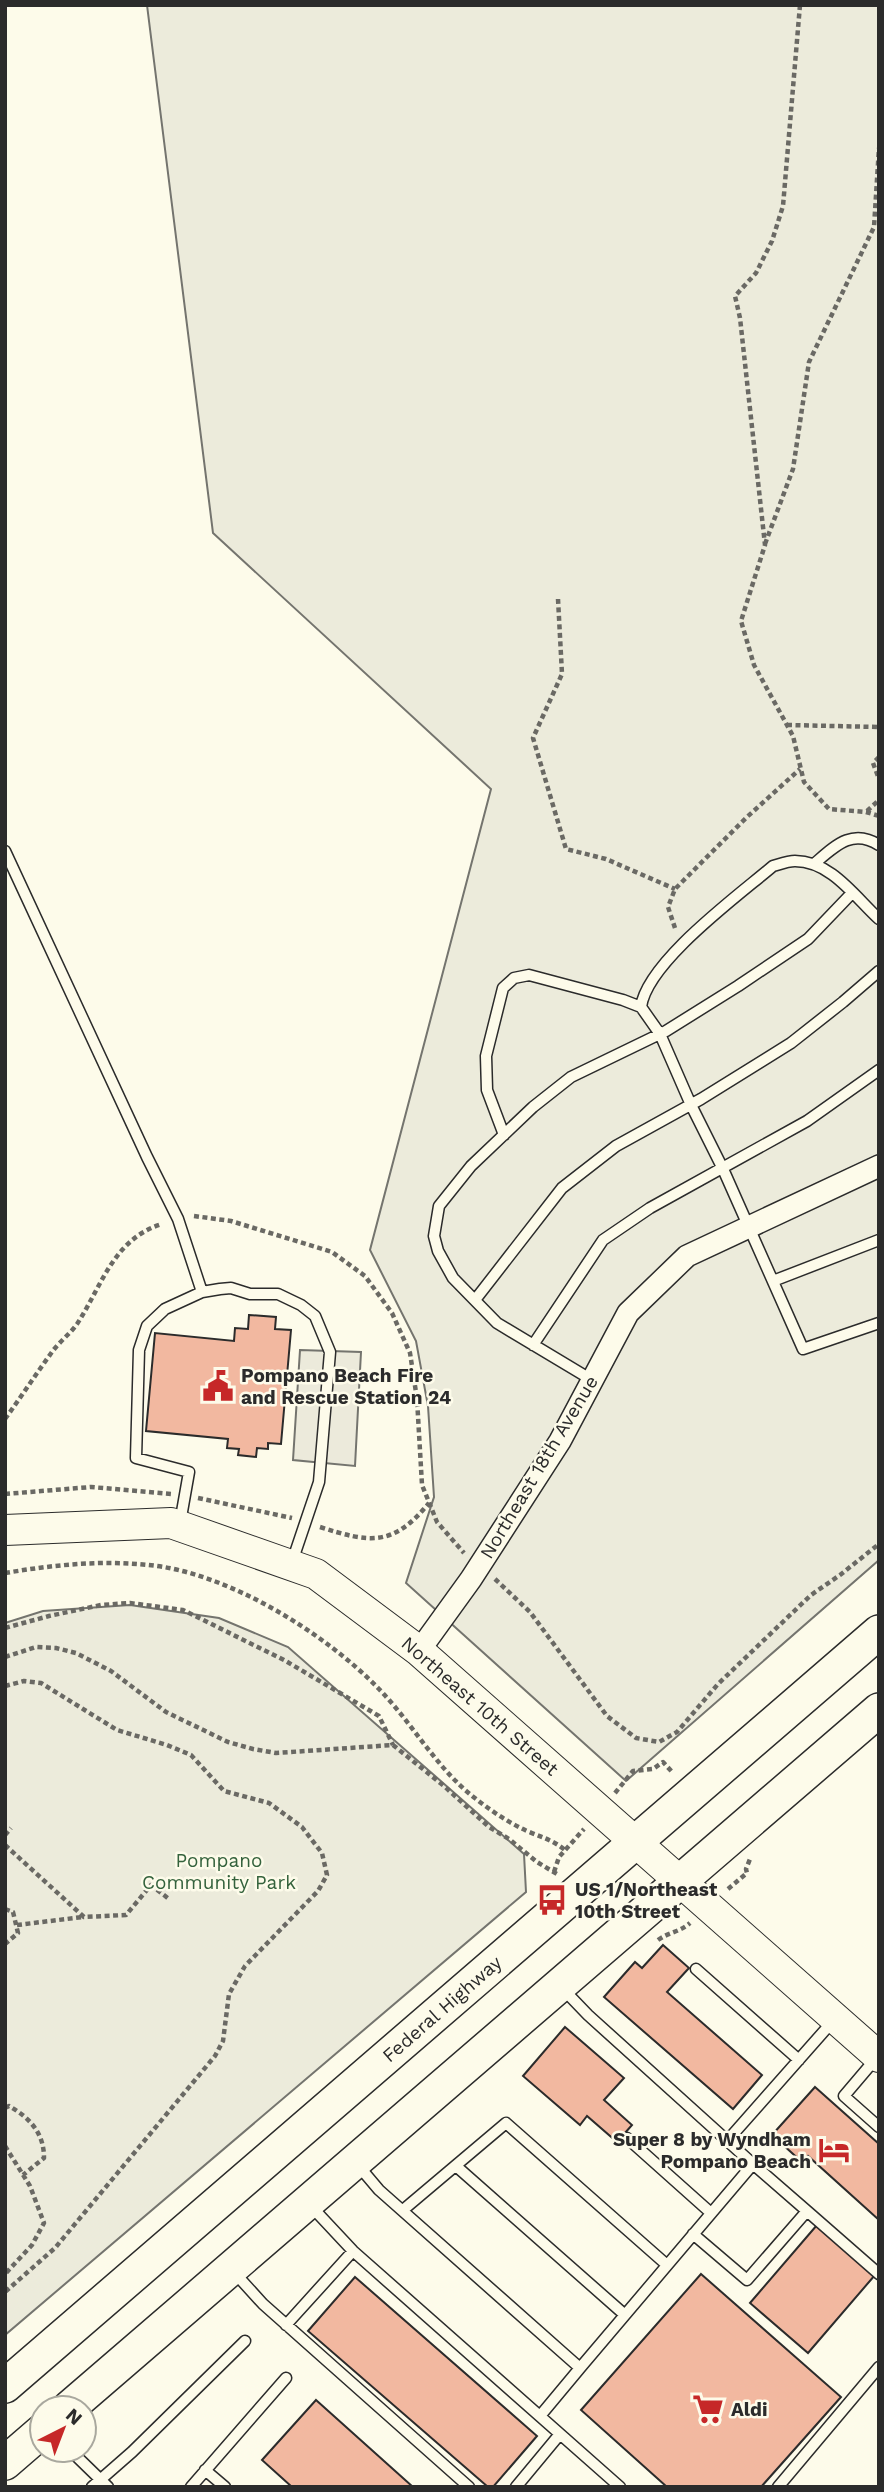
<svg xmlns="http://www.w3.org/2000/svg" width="884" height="2492" viewBox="0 0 884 2492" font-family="'Work Sans',sans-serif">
<rect width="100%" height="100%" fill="#fdfbea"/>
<!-- green -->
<path fill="#ecebdb" stroke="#74746e" stroke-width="2" d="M147 5H879V1560L626 1781 406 1583 434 1497 428 1406 416 1341 370 1250 491 789 213 533Z
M130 1605 219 1618 288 1647 524 1854 526 1892 5 2335V1623L43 1611Z"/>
<!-- parking -->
<path fill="#eceadb" stroke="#74746e" stroke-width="2" d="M300 1350 361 1352 355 1466 293 1460Z"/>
<!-- building -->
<path fill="#f2b8a0" stroke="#2b2b2b" stroke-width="2" d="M249 1315 276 1317 275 1329 291 1330 281 1444 268 1443V1449L257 1448 256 1457 238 1455 239 1449 227 1448 228 1439 146 1431 155 1333 234 1341 235 1328 248 1329Z
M663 1945 689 1968 667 1992 762 2075 733 2109 604 1997 635 1962 642 1968Z
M565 2027 624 2078 604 2100 632 2125 617 2142 587 2116 580 2125 523 2076Z
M815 2087 879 2144V2220L808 2156 802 2162 772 2135Z
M817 2225 875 2275 808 2353 750 2303Z
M701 2274 841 2397 761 2487H667L581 2410Z
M355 2277 537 2436 493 2487H488L308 2331Z
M316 2400 413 2487H292L262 2460Z"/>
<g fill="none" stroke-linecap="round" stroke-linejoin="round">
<defs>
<path id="lane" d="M5 851 147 1157 178 1219 202 1292
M814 864C835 846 852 828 879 845
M641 1007C647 962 739 895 773 866 780 864 788 861 795 861 831 861 855 897 879 919
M504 1135 487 1090 486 1056 503 988 514 978 529 975 623 1000 641 1007 660 1034 691 1105 723 1169 803 1349 879 1323
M773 1281 879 1240
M475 1300 562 1188 616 1146 701 1099 791 1043 843 1002 879 971
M533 1345 603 1240 650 1208 807 1121 879 1070
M592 1380 497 1323 453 1278 438 1251 434 1236 439 1206 471 1166 533 1107 571 1077 666 1031 738 986 808 939 852 893
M180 1523 189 1472 136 1458 139 1350 147 1326 165 1309 202 1292 220 1289 231 1288 250 1294H278L301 1305 315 1316 330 1352 319 1482 292 1562
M696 1969 799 2060
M878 2056 844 2096 879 2127
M627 2138 711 2213
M727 2141 833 2021
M357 2164 379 2190 580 2368 753 2164 588 2015 563 1989
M456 2166 625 2315
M309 2204 353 2251 620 2487
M403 2210 506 2123 667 2265
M807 2211 879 2274
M693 2234 747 2280 807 2211 753 2164
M233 2271 263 2304 469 2487
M286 2325 353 2251
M540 2416 580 2368
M70 2450 108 2487
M205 2470 225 2487
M92 2487 132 2452 245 2341
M191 2487 286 2378
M516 2487 560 2434
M778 2487 879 2367"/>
<path id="street" d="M419 1651 471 1579 560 1441 628 1313 687 1256 879 1166"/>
<path id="secondary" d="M5 1530 171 1523 316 1574 419 1651 879 2057"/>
<path id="primary" d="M5 2386 879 1632
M69 2408 879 1710
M5 2463 42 2431"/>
</defs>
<!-- lane casing -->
<use href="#lane" stroke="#2b2b2b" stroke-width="13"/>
<!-- street casing -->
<use href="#street" stroke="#2b2b2b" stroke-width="24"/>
<!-- secondary casing -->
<use href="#secondary" stroke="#2b2b2b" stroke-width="32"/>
<!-- primary casing -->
<use href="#primary" stroke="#2b2b2b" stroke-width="36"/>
<!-- path -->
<path stroke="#6a6964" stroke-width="4.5" stroke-dasharray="5 3.5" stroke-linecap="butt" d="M800 5 783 206 772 241 756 273 735 296 740 318 765 545 741 621 754 665 793 736 804 782 829 809 866 812 879 816
M765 544 793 469 809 362 874 227 879 148
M558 599 562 674 533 738 566 849 606 859 675 889
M787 725 879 727
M879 757 873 763 879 779
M867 811 879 800
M675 928 668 907 675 889 747 817 800 769
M194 1216 231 1221 332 1252 365 1276 392 1313 410 1353 417 1399 422 1485 437 1522 464 1553
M5 1419C21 1397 36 1374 52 1352 59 1342 70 1334 77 1324 102 1286 113 1239 162 1224
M5 1494 91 1487 172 1494
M198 1498 292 1518
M320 1527C370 1543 393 1547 429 1503
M5 1573C53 1565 100 1560 148 1565 227 1572 325 1633 379 1689 410 1721 432 1760 465 1790 484 1806 505 1821 527 1831 541 1837 553 1840 565 1850
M495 1579 530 1612 607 1716 636 1738 659 1742 677 1732 718 1684 811 1595 840 1575 879 1544
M5 1628 49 1616 101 1605 130 1603 183 1610 284 1660 379 1716 393 1745
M5 1657 36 1647 56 1648 76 1653 111 1671 166 1712 228 1742 253 1749 276 1753 393 1745 444 1786 489 1827 509 1839 537 1862 557 1874
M5 1686 24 1681 41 1683 117 1730 167 1745 191 1755 224 1791 269 1803 302 1827 322 1853 327 1875 318 1891 245 1966 229 1994 223 2041 215 2056 55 2248 5 2292
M615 1793 633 1771 653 1769 663 1762 673 1773
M5 1835 11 1828
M5 1845 84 1917 126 1915 151 1885 169 1899
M554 1872 559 1857 584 1829
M728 1889 747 1873 746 1869 750 1859
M5 1909 13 1912 18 1933 5 1944
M17 1925 83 1917
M658 1940C669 1932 680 1932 690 1923
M5 2108 9 2106C30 2118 44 2133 44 2158L23 2175
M5 2146 30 2186 44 2223 32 2245 5 2274"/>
<!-- lane -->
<use href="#lane" stroke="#fdfbea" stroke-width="10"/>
<!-- street -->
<use href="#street" stroke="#fdfbea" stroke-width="21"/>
<!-- secondary -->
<use href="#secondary" stroke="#fdfbea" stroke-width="30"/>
<!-- primary -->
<use href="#primary" stroke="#fdfbea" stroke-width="33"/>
</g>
<!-- icons -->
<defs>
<symbol id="civic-bare" viewBox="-9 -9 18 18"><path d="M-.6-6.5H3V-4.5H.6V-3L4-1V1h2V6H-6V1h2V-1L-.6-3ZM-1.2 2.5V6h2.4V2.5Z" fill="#c62828" stroke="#fdfbea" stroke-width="2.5" paint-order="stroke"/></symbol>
<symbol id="bus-bare" viewBox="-9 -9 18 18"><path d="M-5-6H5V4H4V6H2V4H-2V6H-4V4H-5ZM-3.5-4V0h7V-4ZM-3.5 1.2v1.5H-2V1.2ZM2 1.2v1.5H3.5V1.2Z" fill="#c62828" stroke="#fdfbea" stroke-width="2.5" paint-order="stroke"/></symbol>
<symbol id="hotel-bare" viewBox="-9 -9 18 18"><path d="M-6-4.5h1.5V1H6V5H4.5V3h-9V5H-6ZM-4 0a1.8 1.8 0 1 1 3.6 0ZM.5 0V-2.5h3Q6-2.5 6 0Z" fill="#c62828" stroke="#fdfbea" stroke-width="2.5" paint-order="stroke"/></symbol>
<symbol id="supermarket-bare" viewBox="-9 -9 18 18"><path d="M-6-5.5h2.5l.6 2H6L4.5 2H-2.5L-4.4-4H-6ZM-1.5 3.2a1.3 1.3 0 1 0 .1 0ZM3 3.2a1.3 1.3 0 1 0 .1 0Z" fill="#c62828" stroke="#fdfbea" stroke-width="2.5" paint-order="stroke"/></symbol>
</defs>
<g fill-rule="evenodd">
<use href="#civic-bare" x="196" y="1364" width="44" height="44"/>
<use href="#bus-bare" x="530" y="1878" width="44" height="44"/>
<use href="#hotel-bare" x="812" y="2128" width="44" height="44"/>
<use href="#supermarket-bare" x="686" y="2387" width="44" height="44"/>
</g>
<g text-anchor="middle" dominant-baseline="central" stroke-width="5" stroke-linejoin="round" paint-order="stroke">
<!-- poi labels -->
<g font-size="19" font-weight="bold" fill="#2b2b2b" stroke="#fdfbea" text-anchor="start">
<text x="241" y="1375">Pompano Beach Fire<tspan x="241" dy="22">and Rescue Station 24</tspan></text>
<text x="575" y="1889">US 1/Northeast<tspan x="575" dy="22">10th Street</tspan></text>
<text x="811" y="2139" text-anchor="end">Super 8 by Wyndham<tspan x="811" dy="22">Pompano Beach</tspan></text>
<text x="731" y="2409">Aldi</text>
</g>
<!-- street labels -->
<g font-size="19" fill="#2b2b2b" stroke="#fdfbea">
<text transform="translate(539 1467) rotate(-59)">Northeast 18th Avenue</text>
<text transform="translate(480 1706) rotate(41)">Northeast 10th Street</text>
<text transform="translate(442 2009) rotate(-41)">Federal Highway</text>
</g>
<!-- park labels -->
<g font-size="19" fill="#34623c" stroke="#fdfbea">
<text x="219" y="1860">Pompano<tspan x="219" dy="22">Community Park</tspan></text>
</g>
</g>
<!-- border -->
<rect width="884" height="2492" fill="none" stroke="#2b2b2b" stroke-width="14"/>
<!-- north arrow -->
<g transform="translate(63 2429) rotate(42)"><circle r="33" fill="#fdfbea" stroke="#a9a89e" stroke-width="2"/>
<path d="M0-5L12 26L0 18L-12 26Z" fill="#c62828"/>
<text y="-10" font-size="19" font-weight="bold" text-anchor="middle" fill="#2b2b2b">N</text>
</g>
</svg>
